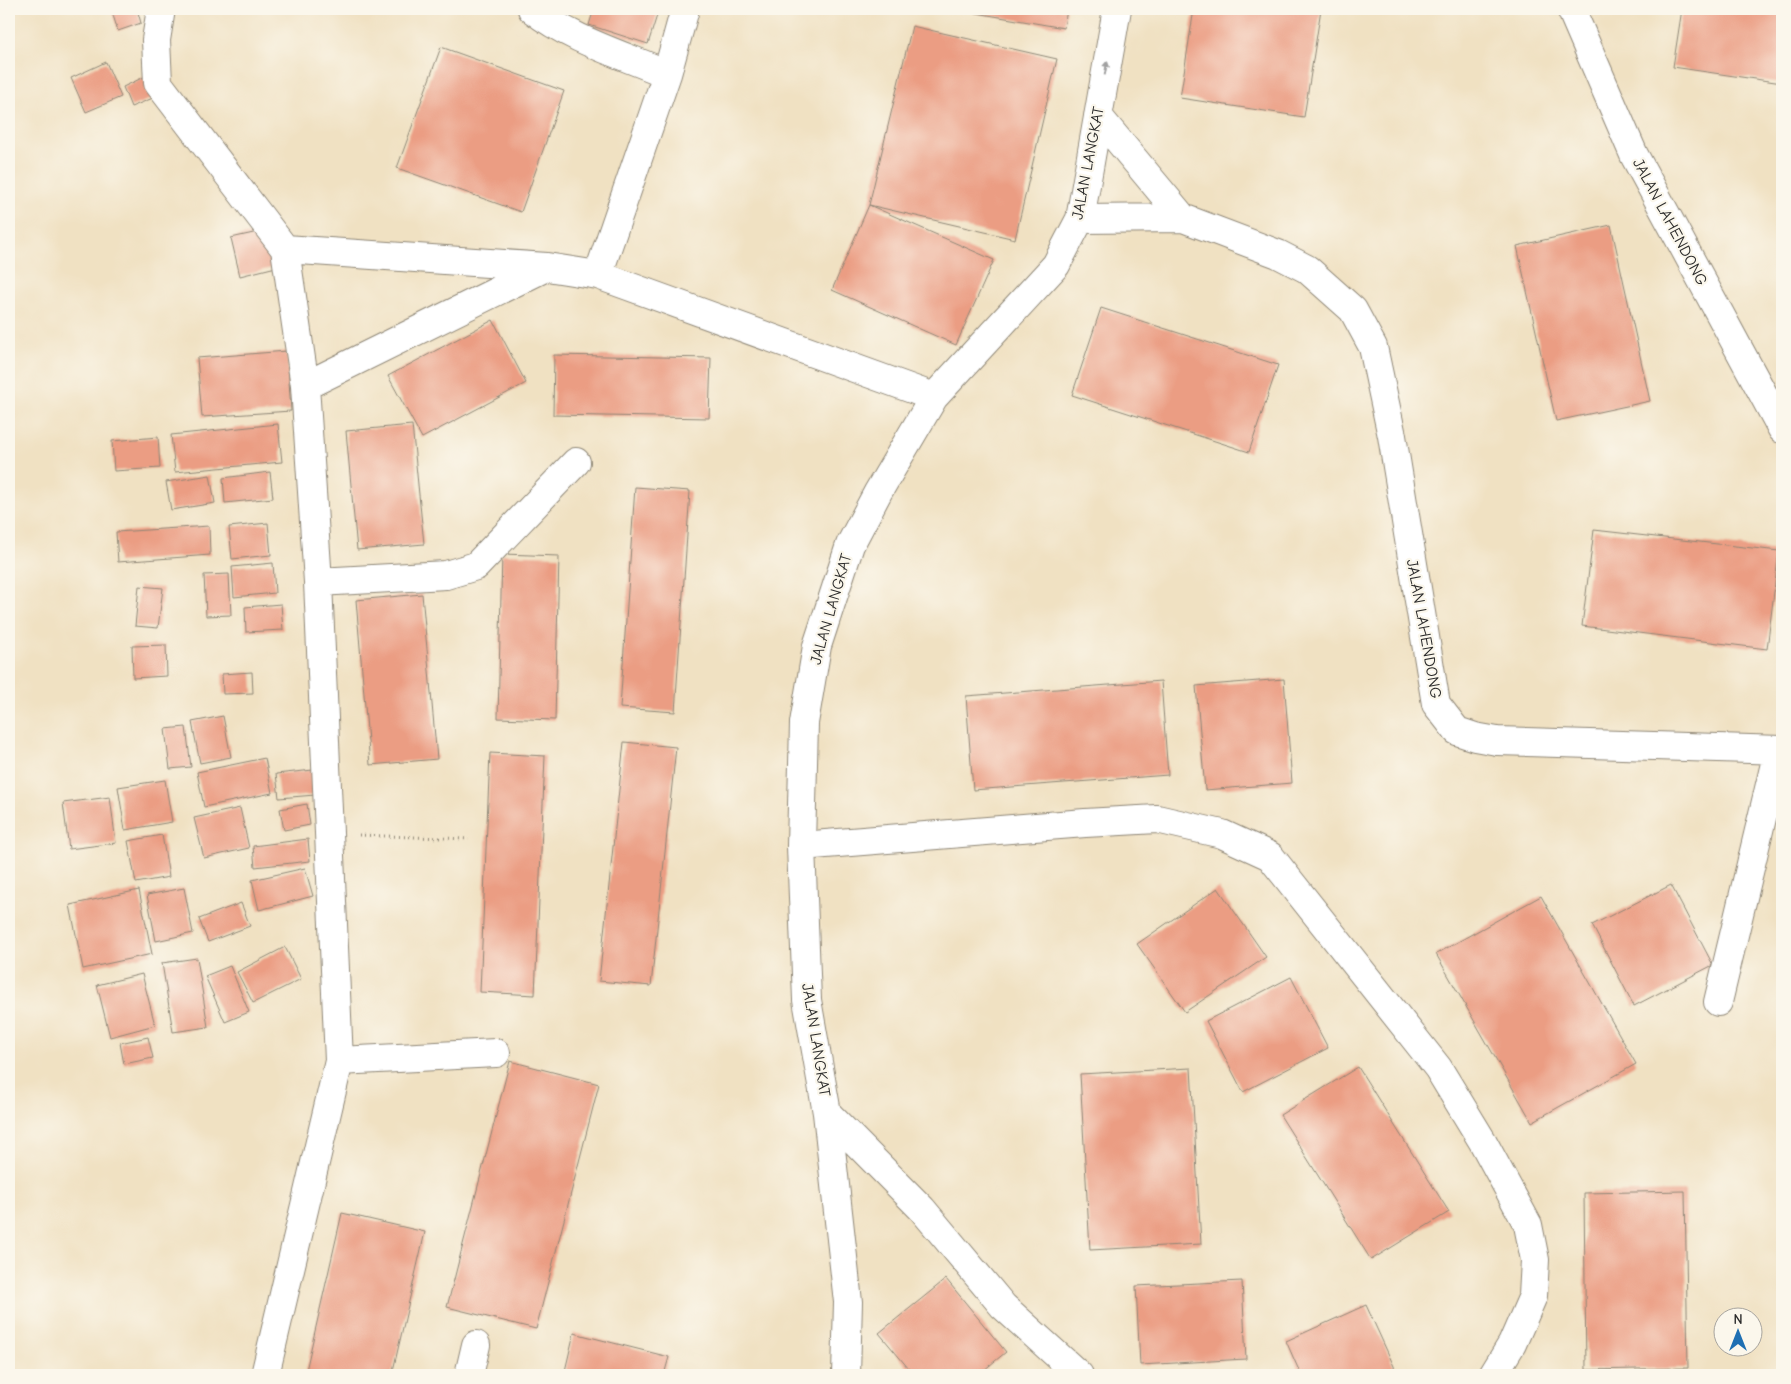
<svg xmlns="http://www.w3.org/2000/svg" width="1791" height="1384" viewBox="0 0 1791 1384" font-family="'Comic Neue',sans-serif">
<rect width="100%" height="100%" fill="#fbf7ec"/>
<filter id="ink" filterUnits="userSpaceOnUse"><feTurbulence type="fractalNoise" baseFrequency=".02" numOctaves="2"/><feDisplacementMap in="SourceGraphic" scale="10" xChannelSelector="R" yChannelSelector="G"/><feConvolveMatrix kernelMatrix="1 2 1 2 8 2 1 2 1" color-interpolation-filters="sRGB"/></filter>
<filter id="wash" filterUnits="userSpaceOnUse"><feTurbulence type="fractalNoise" baseFrequency=".0096" numOctaves="4" result="noise"/><feDisplacementMap in="SourceGraphic" scale="20" xChannelSelector="R" yChannelSelector="G"/><feGaussianBlur stdDeviation="1.12" result="paint"/><feColorMatrix in="noise" values="0 0 0 0 0 0 0 0 0 0 0 0 0 0 0 0 0 1.4 0 .05"/><feComposite in="paint" operator="in"/></filter>
<g filter="url(#wash)">
<rect width="100%" height="100%" fill="#f0e1c2"/>
<g id="blocks">
<!-- building -->
<path fill="#eb9d83" d="M111 9H137L141 23 118 31Z
M594 9H659L648 44 589 25Z
M953 9H1067L1064 28Z
M1194 9H1321L1304 117 1180 98Z
M1682 9H1782V83L1673 67Z
M912 26 1057 59 1015 239 869 205 994 260 956 345 832 290 869 205Z
M441 47 564 91 521 212 397 168Z
M106 62 121 97 86 112 71 78Z
M144 77 153 98 131 107 123 87Z
M1611 225 1650 401 1556 421 1517 246Z
M267 230 276 267 240 276 231 238Z
M1101 308 1278 365 1249 452 1072 395Z
M493 320 526 383 422 438 388 376Z
M287 351 291 411 202 417 197 358Z
M554 355 711 358 709 418 553 415Z
M278 424 282 462 175 472 171 435Z
M412 425 424 544 357 550 346 431Z
M158 437 160 468 114 471 112 441Z
M270 472 273 498 225 503 223 478Z
M210 475 215 503 171 510 166 482Z
M635 487 690 491 675 712 620 708Z
M268 523 271 555 232 559 229 527Z
M209 526 210 555 118 562 116 532Z
M1594 530 1779 551 1767 649 1582 626Z
M502 554 559 556 555 720 498 718Z
M273 563 275 593 234 597 232 567Z
M229 574 231 615 206 616 204 575Z
M139 586 163 588 158 628 135 626Z
M422 594 437 759 370 765 356 600Z
M281 604 283 630 246 632 245 607Z
M166 645 167 676 133 678 132 646Z
M252 672 253 693 223 694 222 674Z
M1284 679 1292 783 1205 790 1196 686Z
M1161 681 1168 775 973 790 966 696Z
M223 716 231 757 200 763 192 722Z
M186 727 191 767 170 769 165 729Z
M624 742 676 747 651 986 599 981Z
M490 753 545 756 535 995 480 992Z
M265 758 272 793 204 807 197 772Z
M313 770 315 795 279 798 276 774Z
M165 780 172 822 125 830 118 787Z
M110 797 116 843 69 849 63 803Z
M307 804 310 825 284 830 280 809Z
M240 808 249 848 204 858 194 818Z
M162 835 169 877 136 883 128 841Z
M308 839 310 861 255 867 253 846Z
M305 868 313 896 259 910 252 880Z
M1671 885 1713 965 1634 1006 1592 925Z
M184 888 193 933 156 941 147 895Z
M1218 888 1266 957 1185 1012 1137 944Z
M139 890 152 954 83 969 70 905Z
M1541 896 1636 1064 1532 1122 1436 954Z
M241 903 250 926 208 942 199 919Z
M285 947 301 979 253 1003 237 972Z
M197 958 208 1027 173 1032 162 963Z
M230 966 249 1012 225 1022 205 976Z
M142 974 155 1025 110 1037 97 985Z
M1291 977 1328 1048 1243 1092 1206 1021Z
M148 1037 153 1058 124 1064 120 1043Z
M510 1061 599 1084 536 1329 447 1307Z
M1358 1067 1449 1212 1371 1260 1280 1115Z
M1191 1068 1201 1244 1090 1250 1080 1074Z
M1685 1191 1688 1368 1586 1370 1584 1193Z
M342 1213 425 1232 392 1375H305Z
M946 1279 1006 1352 978 1375H914L879 1333Z
M1242 1281 1246 1359 1140 1365 1136 1286Z
M1366 1305 1398 1375H1301L1286 1341Z
M574 1333 669 1357 664 1375H564Z"/>
</g>
</g>
<g filter="url(#ink)">
<use href="#blocks" fill-opacity="0" stroke="#8e8676" stroke-width="1"/>
<g fill="none" stroke-linecap="round" stroke-linejoin="round">
<defs>
<path id="minor" d="M161 9 156 40 158 83 285 249 547 267 598 275 934 397
M532 9C571 40 621 54 667 74
M1571 9 1634 155 1782 429
M1098 116 1183 218
M1080 219 1183 218 1278 254 1307 269 1353 310 1373 347 1392 436 1436 704 1457 731 1475 737 1497 741 1782 750
M598 275 667 74 685 9
M305 386 546 267
M318 582 446 575 476 566 576 462
M801 846 1085 823 1157 819 1222 834 1270 856 1438 1068 1483 1142 1528 1225 1535 1260 1533 1296 1512 1344 1493 1375
M1718 1002 1778 751
M339 1061 496 1053
M827 1113 922 1209 1003 1306 1079 1375
M265 1375 339 1061 318 582 305 386 285 249
M469 1375 476 1345
M846 1375 848 1302 827 1113 807 1000 801 846 804 723 817 646 850 545 878 492 934 397 1056 265 1080 219 1117 9"/>
</defs>
<!-- minor casing -->
<use href="#minor" stroke="#8e8676" stroke-width="30"/>
<!-- path -->
<path stroke="#8e8676" stroke-width="3" stroke-dasharray="1 4" stroke-linecap="butt" d="M359 835 469 839"/>
<!-- minor -->
<use href="#minor" stroke="#fff" stroke-width="28"/>
</g>
<!-- one-way arrows -->
<defs><path id="oneway-solid" d="M-6-.8H1V-3.2L6.5 0L1 3.2V.8H-6Z" transform="scale(1.25)"/></defs>
<use fill="#a0a0a0" href="#oneway-solid" transform="translate(1106 68) rotate(-80)"/>
</g>
<g text-anchor="middle" dominant-baseline="central" stroke-width="4.5" stroke-linejoin="round" paint-order="stroke">
<!-- street labels -->
<g font-size="16" fill="#2b2b2b" stroke="#fbf7ec">
<text transform="translate(1088 163) rotate(-79)">JALAN LANGKAT</text>
<text transform="translate(1670 222) rotate(62)">JALAN LAHENDONG</text>
<text transform="translate(831 609) rotate(-74)">JALAN LANGKAT</text>
<text transform="translate(1424 629) rotate(80)">JALAN LAHENDONG</text>
<text transform="translate(816 1040) rotate(81)">JALAN LANGKAT</text>
</g>
</g>
<!-- margin -->
<rect width="1791" height="1384" fill="none" stroke="#fbf7ec" stroke-width="30"/>
<!-- north arrow -->
<g transform="translate(1738 1332)"><circle r="24" fill="#fbf7ec" stroke="#a8a59f"/>
<path d="M0-4L9 19L0 12L-9 19Z" fill="#1f6fb2"/>
<text y="-8" font-size="14" font-weight="bold" text-anchor="middle" fill="#2b2b2b">N</text>
</g>
</svg>
